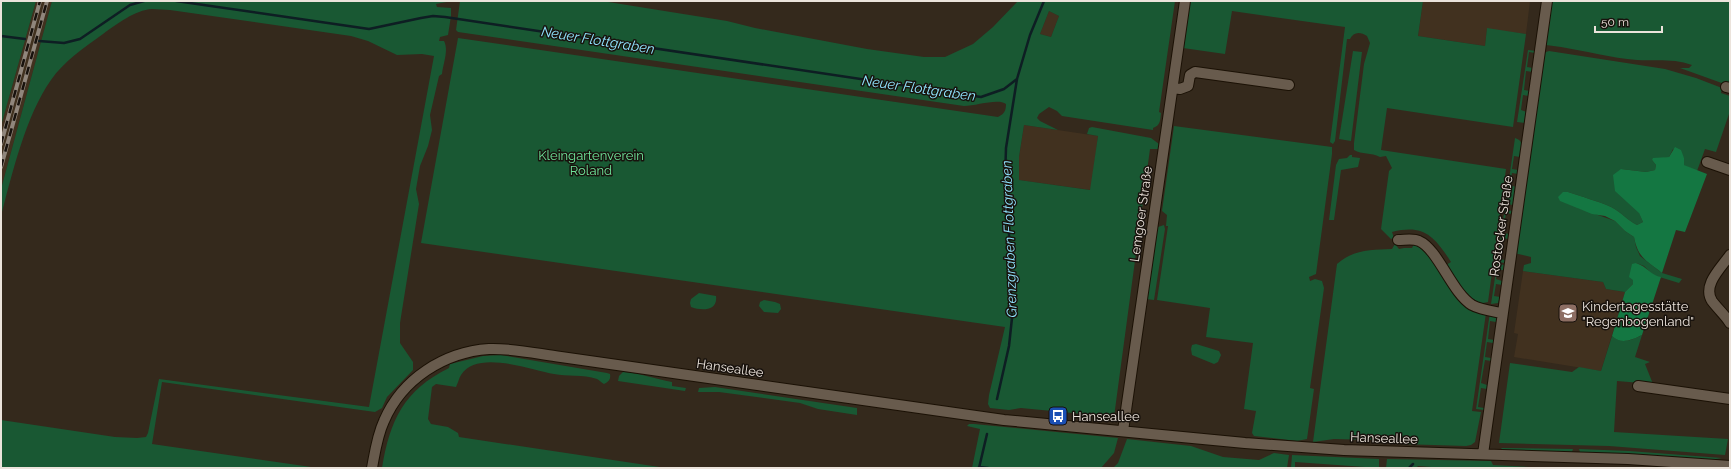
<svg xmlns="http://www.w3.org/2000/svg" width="1731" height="469" viewBox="0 0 1731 469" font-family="Raleway,sans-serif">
<rect width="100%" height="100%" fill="#34291c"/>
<!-- built -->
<path fill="#41311f" d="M36 1H52L1 189V126Z
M1423 1H1530L1526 34 1487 29 1485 46 1418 36Z
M1049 11 1059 16 1051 37 1040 34Z
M1024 125 1098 136 1091 190 1019 180V157Z
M1523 271 1603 282 1606 289 1625 292 1601 371 1514 357 1518 334 1514 333Z"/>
<!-- green -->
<path fill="#195833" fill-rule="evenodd" d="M1 1H36L1 126Z
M52 1H452L436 4 437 7 451 8V16L448 35 440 37 439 41H444C449 50 443 64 442 74L439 76 430 115 432 130 428 146 420 166 416 189 419 204 400 323V343L413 362V370L387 397 382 408 375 412 162 382 152 444 318 468H1V420L115 437 137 438 146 437 148 433 159 379 369 407 434 56 422 54 397 55 368 41 351 36 170 10C164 10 158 9 152 9 135 10 117 24 103 34 85 47 64 61 51 80 26 115 12 174 1 216V189Z
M460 1H602L727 21 755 28 867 49 924 57H945L973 44 993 27 1018 1H1175L1159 112 1161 113C1160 120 1161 125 1153 128V130L1062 116 1057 111 1049 107 1039 114 1037 118 1040 121 1058 130 1024 125 1019 157V180L1090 190 1098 136 1087 134 1089 128 1092 127 1151 138 1159 144V149H1150L1114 417 1021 408 1009 410 990 408 988 404 989 395 1005 327 421 243 458 38 998 117C1004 114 1006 111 1006 104 998 98 976 106 964 106L458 32 456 30ZM1049 11 1059 16 1051 37 1040 34Z
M1190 1H1423L1418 36 1485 46 1487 28 1526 34 1513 127 1387 108 1381 150 1506 169 1488 302 1478 304 1455 281 1446 265 1451 262C1434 236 1424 224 1392 232L1394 238 1391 239 1381 229 1389 171 1392 168 1386 156 1380 157C1371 152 1362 155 1354 150V143L1364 64 1370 43 1367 36C1360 31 1353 32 1350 39H1347L1335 141 1333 144 1330 142 1345 27 1232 11 1225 54 1183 48Z
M1550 1H1730V86L1680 68H1689L1692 65C1674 58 1655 61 1637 60 1611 58 1586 51 1561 47 1556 46 1551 46 1546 45Z
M1528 50 1536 51 1535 53 1529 52 1527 67 1533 68V72L1526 71 1524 90 1530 91 1529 96 1523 95 1521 110 1527 112 1525 123 1517 122Z
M1353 51 1362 52 1351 141 1339 139Z
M1549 51 1665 69 1696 78 1722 88 1721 93 1730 96V111L1716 152 1705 149 1697 171 1683 165 1684 158 1673 149 1669 157 1652 160 1656 165 1655 170 1646 172 1621 169 1643 222 1637 225C1627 220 1621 212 1611 207 1598 201 1582 197 1568 192H1563L1578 208 1615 221 1625 231 1634 237 1636 247 1640 256 1662 273 1682 279 1679 283 1653 275 1644 266 1636 263 1633 284 1625 292 1606 289 1603 282 1523 271 1524 265 1531 263V257L1514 253 1543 55 1546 52Z
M1174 126 1332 147V154L1316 274 1309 277 1310 281 1315 279 1322 281 1324 288 1310 388 1314 389 1307 439 1297 441 1254 436 1252 433 1256 411 1244 409 1253 343 1206 337 1210 308 1157 300 1168 226H1166L1167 215 1162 211Z
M1515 138C1525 141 1521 149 1520 157L1514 156 1512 169 1518 170V174L1512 173 1510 185 1516 187 1513 205 1507 204 1506 210 1513 211 1512 214 1506 213 1503 233 1509 234 1508 239 1502 238 1499 259 1505 260V263L1497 262Z
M1350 155H1352V157L1360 158 1358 167 1341 170 1334 220H1329L1336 165 1339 159 1347 158Z
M1164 225 1165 229 1154 300 1146 299 1156 231 1158 227Z
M1415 242 1421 245 1442 272 1486 313 1472 411 1481 412 1475 442 1471 445 1466 446 1400 444 1374 440 1334 439 1313 442 1337 264C1354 249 1372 250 1392 249L1395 244 1399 249 1404 248H1412Z
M1497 264 1505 265 1504 270H1498L1496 279 1502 281V285L1496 284 1494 296 1500 297 1498 303 1491 304Z
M699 293 716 296C718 311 702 311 691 307L690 303 691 299Z
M764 300 775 302 780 304 781 309 778 313 764 312 759 306 760 302Z
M1490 312C1495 315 1497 316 1496 322L1490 321 1488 339 1494 340 1493 343 1487 342 1485 357 1491 358V361L1485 360 1481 383 1487 385V389L1481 388 1478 407 1484 408V410L1476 409Z
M1642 335 1635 357 1650 362 1645 364 1653 384 1617 381 1614 432 1728 439 1725 455 1609 446 1499 443 1510 363 1572 372 1579 367 1601 371 1612 336C1622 345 1632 340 1642 335Z
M1196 344 1219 351 1221 355 1218 362 1214 364 1192 355 1191 349 1192 345Z
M501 355 607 373 610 374C611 379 609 382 604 384 602 383 599 380 597 379 583 374 567 377 554 374 531 370 477 349 461 375 459 378 458 383 456 387L436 384 432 387 428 419 431 424 448 427 458 433 459 437 666 468H382C390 420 404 390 449 368L450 364 483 356Z
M623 372C640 373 655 379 672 382V386L686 388 685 391 618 381 619 376Z
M715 387 857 408V415L818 409 800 403 719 392H698L699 388Z
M969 424H974L1118 438 1114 453 1101 468H972L980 429 967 426Z
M1127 439 1191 446 1223 457 1259 460 1274 453 1289 455 1287 468H1113L1118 463Z
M1502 448 1573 449 1572 452 1500 450Z
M1579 449 1629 451 1722 458 1710 460 1627 454 1580 452Z
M1292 455 1379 459V468L1295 462V468H1291Z
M1387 459 1491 461 1493 465 1548 468H1445L1418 466 1416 468H1386Z"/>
<!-- forest -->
<path fill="#147742" d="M1675 147 1681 150 1684 158V165L1707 174 1685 232 1676 230 1662 273C1646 260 1638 258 1634 237L1625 231 1615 221 1605 216 1592 214 1560 201 1558 197 1563 192H1568C1582 197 1598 201 1611 207 1621 212 1627 220 1637 225L1643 222 1639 213 1615 191 1613 175 1621 169 1646 172 1655 170 1656 165 1652 160 1653 158 1669 157Z
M1636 263C1648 267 1650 275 1661 277L1642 335C1632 340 1621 345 1612 336L1625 292 1633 284V280L1629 277 1632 264Z"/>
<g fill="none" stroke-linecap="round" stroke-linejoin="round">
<!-- stream -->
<path stroke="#0e1e23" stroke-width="2.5" d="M176 1 369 29 421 18 433 16 445 17 981 97 1004 89 1017 79
M1 36 25 39
M39 41 64 43 80 39 130 5 144 1
M997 399 1009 346 1012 318 1008 205 1005 178 1006 148 1017 79 1030 35 1044 1
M979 467 988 468
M979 468 987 434
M1409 468 1413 464"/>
<defs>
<path id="minor" d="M1726 87 1730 88
M1173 88 1180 89 1188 86 1190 75 1195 72 1289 85
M1707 162 1730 170
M1398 240C1405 240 1413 238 1419 241 1438 249 1452 293 1472 305 1481 310 1492 311 1502 313
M1730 255C1721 268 1702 285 1712 301 1718 309 1725 315 1730 323
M1638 386 1730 399
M1123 431 1185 1
M1483 454 1547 1
M372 468C375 452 377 436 384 421 402 379 444 352 489 349 513 348 538 354 561 357L1004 420 1245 443 1344 450 1628 459 1730 466"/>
</defs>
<!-- minor casing -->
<use href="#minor" stroke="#1b1105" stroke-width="12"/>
<!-- minor -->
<use href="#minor" stroke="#685b4d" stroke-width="10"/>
<defs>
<path id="rail" d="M1 144 40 1
M1 167 47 1"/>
</defs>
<!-- rail casing -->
<use href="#rail" stroke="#90867c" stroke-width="4"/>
<!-- rail -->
<use href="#rail" stroke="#18120d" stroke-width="2.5" stroke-dasharray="8" stroke-linecap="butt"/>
</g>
<!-- icons -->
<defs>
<symbol id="school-square" viewBox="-11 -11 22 22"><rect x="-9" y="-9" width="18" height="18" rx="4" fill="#8d6e63" stroke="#18120d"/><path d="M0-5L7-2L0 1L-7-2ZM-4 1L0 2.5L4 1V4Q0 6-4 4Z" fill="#fff"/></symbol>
<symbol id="bus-square" viewBox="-11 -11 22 22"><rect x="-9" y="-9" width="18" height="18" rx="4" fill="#1a4fb4" stroke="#18120d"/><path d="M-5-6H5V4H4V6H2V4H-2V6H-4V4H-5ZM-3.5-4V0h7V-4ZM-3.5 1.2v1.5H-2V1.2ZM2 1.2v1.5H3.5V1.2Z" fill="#fff"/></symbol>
</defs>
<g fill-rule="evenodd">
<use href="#school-square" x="1557" y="302" width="22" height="22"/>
<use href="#bus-square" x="1047" y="405" width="22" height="22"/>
</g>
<g text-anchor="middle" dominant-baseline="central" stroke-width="3" stroke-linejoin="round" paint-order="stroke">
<!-- park labels -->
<g font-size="13" fill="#6fe49a" stroke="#18120d">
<text x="591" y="155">Kleingartenverein<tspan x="591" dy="15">Roland</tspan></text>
</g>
<!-- street labels -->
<g font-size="13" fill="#ebe3db" stroke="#18120d">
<text transform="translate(1141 214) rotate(-82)">Lemgoer Straße</text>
<text transform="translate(1501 226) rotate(-82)">Rostocker Straße</text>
<text transform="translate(730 368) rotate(8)">Hanseallee</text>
<text transform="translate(1384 438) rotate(2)">Hanseallee</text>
</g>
<!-- poi labels -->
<g font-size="13" fill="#ebe3db" stroke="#18120d" text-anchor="start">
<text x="1582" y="306">Kindertagesstätte<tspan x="1582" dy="15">"Regenbogenland"</tspan></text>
<text x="1072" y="416">Hanseallee</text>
</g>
<!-- water labels -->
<g font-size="14" font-style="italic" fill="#90e5ff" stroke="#18120d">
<text transform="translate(598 40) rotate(9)">Neuer Flottgraben</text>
<text transform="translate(919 88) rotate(8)">Neuer Flottgraben</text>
<text transform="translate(1009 239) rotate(-92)">Grenzgraben Flottgraben</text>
</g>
</g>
<!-- border -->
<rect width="1731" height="469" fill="none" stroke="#ebe3db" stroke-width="4"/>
<!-- scale -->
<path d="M1595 26v6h67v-6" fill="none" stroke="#ebe3db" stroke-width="2"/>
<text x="1601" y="26" font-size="12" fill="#ebe3db" stroke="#18120d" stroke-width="3" paint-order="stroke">50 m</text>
</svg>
